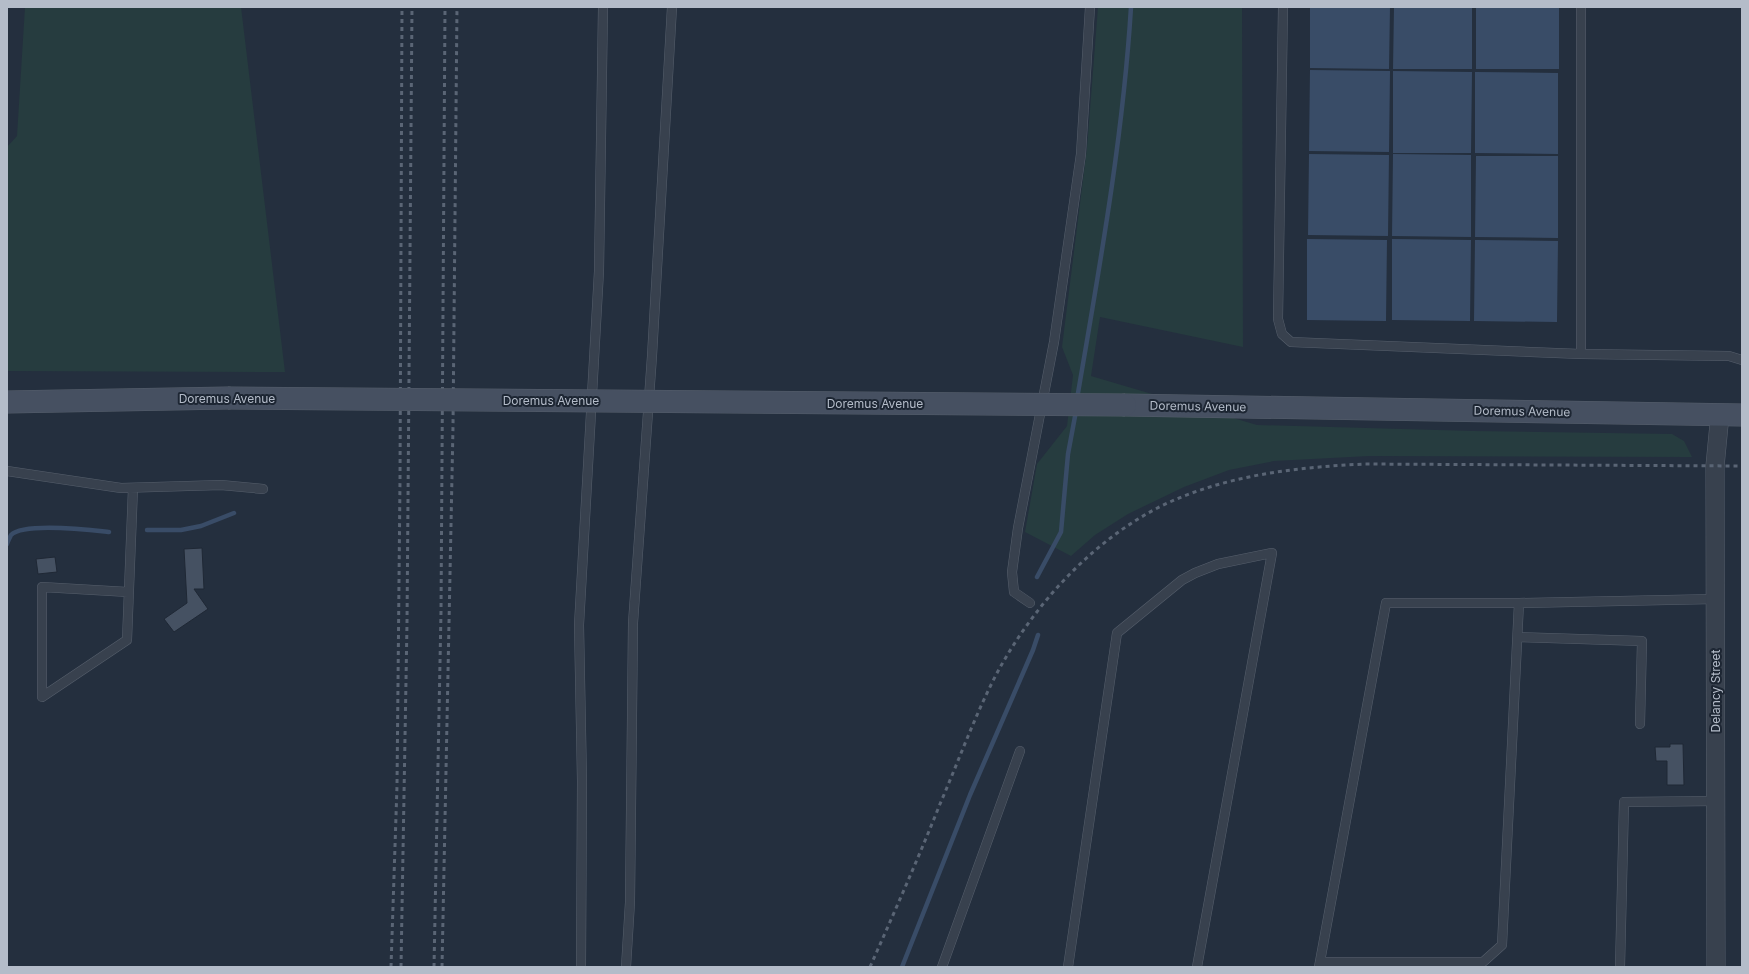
<svg xmlns="http://www.w3.org/2000/svg" width="1749" height="974" viewBox="0 0 1749 974" font-family="Inter,sans-serif">
<rect width="100%" height="100%" fill="#242f3e"/>
<!-- green -->
<path fill="#263c3f" d="M25 7H241L285 372 7 371V147L17 136Z
M1098 7H1242L1243 347 1100 317 1091 376 1257 425 1473 431 1672 434 1684 441 1692 457 1369 456 1274 461 1229 470 1184 487 1128 514 1095 535 1071 556 1025 532 1037 464 1067 426 1073 375 1062 347 1087 148Z"/>
<!-- water -->
<path fill="#394c67" d="M1310 7H1390L1389 69 1310 68Z
M1394 7H1472V69H1393Z
M1476 7H1559V69H1476Z
M1310 70 1390 71 1389 152 1309 151Z
M1393 71 1472 72 1471 153H1393Z
M1475 72 1558 73V154L1475 153Z
M1309 154 1389 155 1388 236 1308 235Z
M1393 154 1471 155V237L1392 236Z
M1476 156H1558V238L1475 237Z
M1307 239 1387 240 1386 321 1307 320Z
M1392 239 1471 240 1470 321 1392 320Z
M1475 240 1558 241 1557 322 1474 321Z"/>
<g fill="none" stroke-linecap="round" stroke-linejoin="round">
<!-- stream -->
<path stroke="#394c67" stroke-width="4.5" d="M1077 399C1099 270 1123 138 1131 7
M147 530H181L201 526 234 513
M7 544C8 541 10 537 11 535 24 522 91 530 109 532
M1037 577 1061 532 1068 454 1076 411
M902 967 970 795 1033 650 1038 635"/>
</g>
<!-- building -->
<path fill="#455162" stroke="#1f2835" d="M202 548 204 589H194L208 609 174 632 164 619 187 603 184 549Z
M55 557 57 572 38 574 36 559Z
M1670 744H1683L1684 785H1667V761H1656L1655 747H1670Z"/>
<g fill="none" stroke-linecap="round" stroke-linejoin="round">
<defs>
<path id="lane" d="M1283 7 1278 319 1282 334 1291 342 1581 354 1729 356 1742 360
M1581 7V354
M7 471 121 488 221 485 263 489
M128 592 42 587V697L127 640 133 488
M1030 603 1014 592 1012 572 1018 528 1054 342 1081 154 1090 7
M1519 603 1715 599
M1518 637 1642 641 1640 724
M581 967 582 781 579 625 599 271 603 7
M626 967 630 902 633 623 652 356 672 7
M942 967 1020 751
M1068 967 1117 633 1182 580 1195 573 1218 564 1272 553 1197 967
M1319 967 1386 603H1519L1502 945 1483 962H1320
M1620 967 1624 802 1716 801"/>
<path id="street" d="M1716 967 1715 466 1720 414"/>
<path id="secondary" d="M7 402 228 398
M1125 405 1742 415"/>
</defs>
<!-- lane casing -->
<use href="#lane" stroke="#565f6c" stroke-width="10"/>
<!-- street casing -->
<use href="#street" stroke="#565f6c" stroke-width="19"/>
<!-- secondary casing -->
<use href="#secondary" stroke="#565f6c" stroke-width="23"/>
<!-- lane -->
<use href="#lane" stroke="#38414e" stroke-width="9"/>
<!-- street -->
<use href="#street" stroke="#38414e" stroke-width="18"/>
<!-- secondary -->
<use href="#secondary" stroke="#465061" stroke-width="22"/>
<!-- rail -->
<path stroke="#5a6575" stroke-width="3" stroke-dasharray="4 4" stroke-linecap="butt" d="M391 967 397 786 400 481 402 7
M401 967 407 623 412 7
M434 967 441 612 445 7
M442 967 453 427 457 7
M870 967C894 913 918 859 940 804 959 760 975 715 997 673 1037 599 1104 527 1184 496 1243 473 1303 467 1365 464L1742 466"/>
<defs>
<path id="secondary-bridge" d="M228 398 1125 405"/>
</defs>
<!-- secondary-bridge casing -->
<use href="#secondary-bridge" stroke="#565f6c" stroke-width="23" stroke-linecap="butt"/>
<!-- secondary-bridge -->
<use href="#secondary-bridge" stroke="#465061" stroke-width="22"/>
</g>
<g text-anchor="middle" dominant-baseline="central" stroke-width="4" stroke-linejoin="round" paint-order="stroke">
<!-- street labels -->
<g font-size="12" fill="#b4bcc9" stroke="#1d2633">
<text x="227" y="398">Doremus Avenue</text>
<text x="551" y="400">Doremus Avenue</text>
<text x="875" y="403">Doremus Avenue</text>
<text transform="translate(1198 406) rotate(1)">Doremus Avenue</text>
<text transform="translate(1522 411) rotate(1)">Doremus Avenue</text>
<text transform="translate(1715 691) rotate(-90)">Delancy Street</text>
</g>
</g>
<!-- border -->
<rect width="1749" height="974" fill="none" stroke="#b4bcc9" stroke-width="16"/>
</svg>
